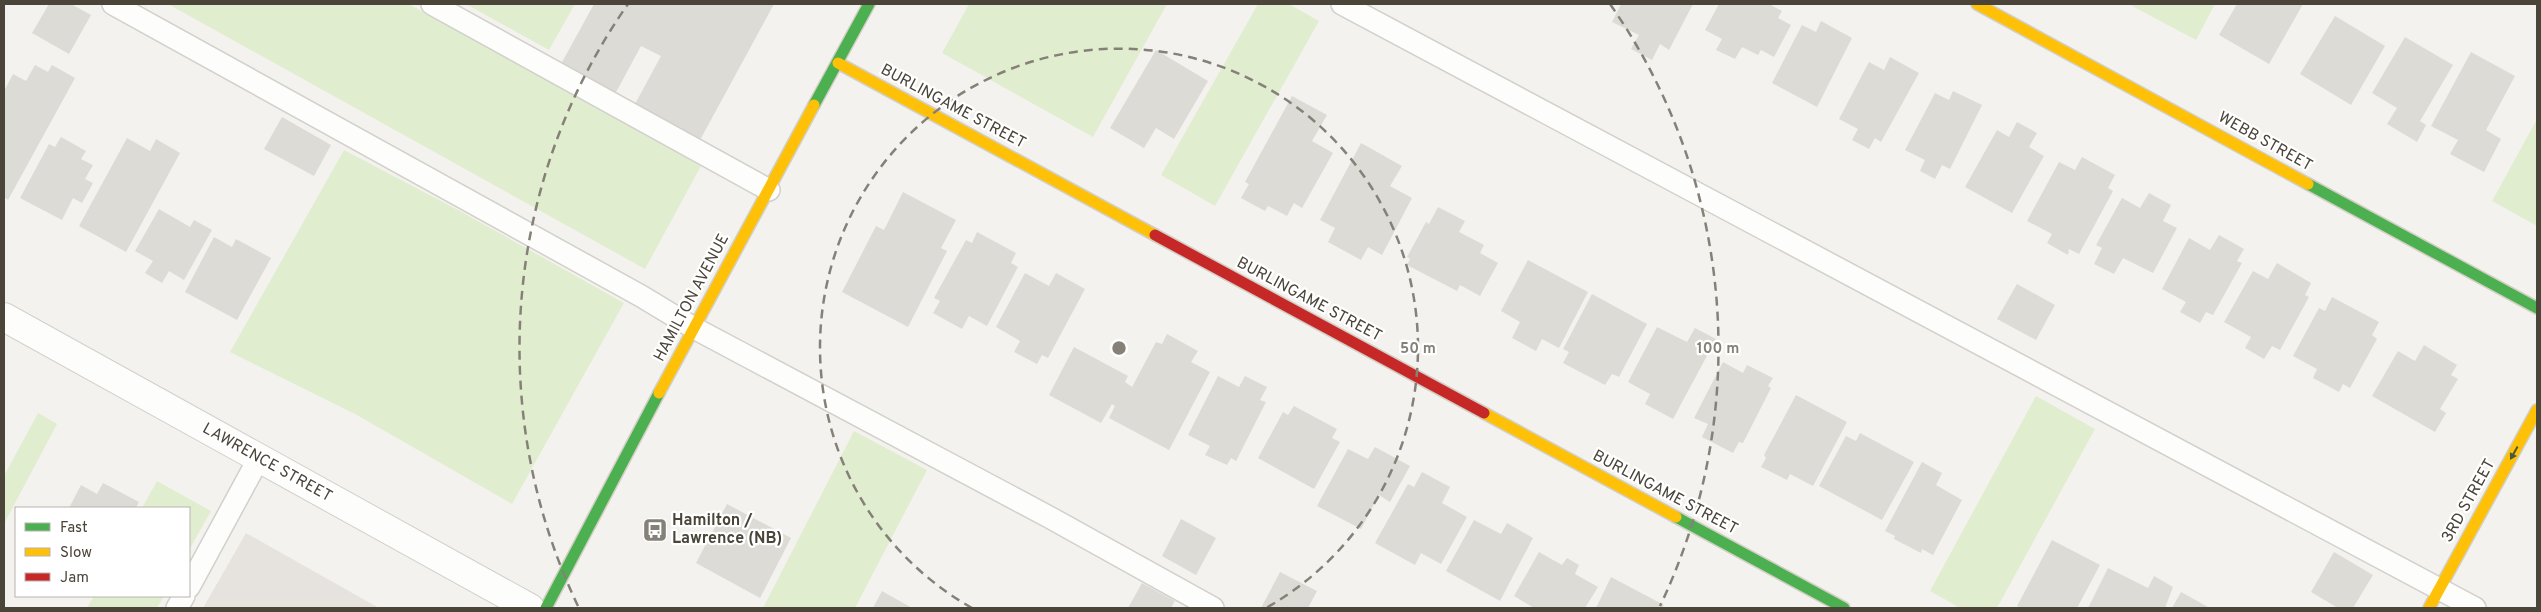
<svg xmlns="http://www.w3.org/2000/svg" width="2541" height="612" viewBox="0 0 2541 612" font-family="Overpass,sans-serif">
<rect width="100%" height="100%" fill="#f4f2ee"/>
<!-- green -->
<path fill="#e1edcf" d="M168 4H409L701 166 645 269Z
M466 4H575L549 50Z
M969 4H1167L1093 137 942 53Z
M1258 4H1289L1319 21 1215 206 1161 175Z
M2133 4H2215L2196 40 2132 6Z
M2537 119V226L2492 201Z
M344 150 460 211 624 303 512 504 355 414 230 352Z
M2036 396 2095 429 1997 608H1960L1930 591Z
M38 413 57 424 4 524V476Z
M854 431 927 470 855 608H763Z
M157 481 211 511 189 550V508H142Z
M94 596H164L157 608H87Z"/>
<!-- parking -->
<path fill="#e6e3df" d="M246 533 379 608H203Z"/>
<!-- building -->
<path fill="#dddbd6" d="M49 4H71L91 15 69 54 32 33Z
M594 4H774L700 140 635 104 661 56 641 46 615 94 561 64Z
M1621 4H1693L1669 50 1660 44 1652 60 1631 49 1639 35 1612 22Z
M1719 4H1769L1782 11 1778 18 1791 25 1774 57 1761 50 1758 55 1742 47 1735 59 1716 50 1722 39 1705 30Z
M2237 4H2303L2269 64 2219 35Z
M2335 16 2385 46 2351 105 2300 74Z
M1821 21 1852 38 1817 107 1772 83 1802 25 1816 32Z
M2405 37 2453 65 2420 121 2426 125 2417 142 2387 124 2397 108 2372 93Z
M1156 50 1208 81 1174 139 1156 128 1144 148 1110 128Z
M2471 52 2515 76 2486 130 2501 139 2484 172 2450 154 2458 140 2431 126Z
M1890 57 1919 73 1881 142 1875 138 1869 149 1852 140 1858 129 1839 119 1869 62 1884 70Z
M35 65 48 72 52 65 75 78 8 200 4 197V91L13 74 26 81Z
M1953 91 1982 105 1950 169 1942 165 1935 179 1920 171 1925 160 1905 150 1935 93 1949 100Z
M1292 96 1327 115 1312 141 1333 153 1302 208 1294 203 1287 216 1268 206 1265 211 1241 198 1249 184 1245 182Z
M282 117 331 145 314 176 264 149Z
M2017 122 2037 133 2029 147 2044 156 2012 213 1965 187 1997 130 2009 137Z
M61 137 86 151 81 159 93 165 85 179 93 183 82 203 73 198 62 220 20 198 49 144 55 147Z
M127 138 150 151 156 139 180 153 126 252 79 226Z
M1361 143 1402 166 1390 186 1412 198 1382 255 1368 247 1361 260 1328 242 1335 228 1320 220Z
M2082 157 2115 175 2108 188 2113 191 2079 254 2069 249 2068 255 2047 243 2052 234 2027 221 2059 162 2075 170Z
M903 192 956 220 941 248 947 251 908 327 842 292 876 226 884 230Z
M2149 193 2171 205 2163 221 2177 228 2153 273 2123 258 2114 274 2094 264 2102 248 2096 245 2122 198 2140 208Z
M1438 207 1465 221 1459 232 1484 245 1480 253 1498 263 1480 296 1460 285 1457 291 1407 265 1410 259 1407 257 1426 222 1429 224Z
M159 209 190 227 194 220 212 230 184 280 169 271 162 283 145 273 153 261 135 251Z
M977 232 1016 253 1011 263 1018 267 987 326 969 316 962 329 933 313 940 301 934 298 966 240 972 243Z
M2219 235 2244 249 2237 261 2242 263 2213 315 2206 312 2200 323 2180 312 2186 302 2162 289 2189 238 2210 250Z
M214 237 232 247 236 239 271 258 237 320 185 292Z
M1528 260 1588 292 1559 348 1542 339 1536 351 1512 338 1520 322 1501 311Z
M2277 263 2311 283 2305 295 2309 297 2280 350 2272 346 2264 359 2245 348 2251 337 2224 322 2253 271 2268 279Z
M1025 273 1049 286 1056 273 1085 289 1048 358 1042 355 1037 364 1014 352 1020 341 996 327Z
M2017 284 2055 305 2036 340 1997 319Z
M1592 294 1647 324 1619 377 1612 374 1605 385 1563 363 1569 352 1563 349Z
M2332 297 2379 322 2372 335 2377 339 2350 388 2343 384 2339 392 2313 378 2317 369 2293 356 2319 308 2325 311Z
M1657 327 1687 342 1695 328 1716 339 1673 419 1645 404 1650 394 1628 382Z
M1167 334 1198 351 1191 362 1210 372 1169 450 1109 418 1115 406 1112 404 1101 423 1049 395 1074 347 1128 376 1125 382 1132 387 1156 342 1162 344Z
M2424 345 2457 365 2451 375 2458 379 2440 409 2446 413 2435 432 2372 396 2398 351 2415 361Z
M1723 362 1743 373 1747 365 1773 378 1768 386 1771 388 1743 443 1739 442 1733 453 1702 437 1708 424 1694 418Z
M1218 376 1239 387 1245 376 1267 387 1260 400 1266 402 1236 461 1231 458 1227 465 1205 455 1210 446 1188 435Z
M1796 395 1847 422 1813 486 1790 474 1787 480 1761 467 1766 458 1764 455Z
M1294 406 1337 429 1332 438 1340 442 1314 489 1258 458 1283 412 1288 415Z
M1860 433 1914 462 1882 520 1819 486 1846 436 1856 441Z
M1375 447 1410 466 1390 502 1379 495 1361 529 1317 506 1348 449 1368 459Z
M1922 462 1942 473 1936 485 1962 500 1933 555 1922 549 1921 553 1894 539 1895 536 1885 531Z
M1422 472 1450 487 1442 503 1467 517 1441 564 1421 553 1415 565 1375 543 1408 484 1414 487Z
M103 483 139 502 136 508H69L81 485 97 494Z
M727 504 791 538 760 598 696 563Z
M1181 519 1216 538 1196 575 1162 556Z
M1474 520 1501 534 1507 523 1533 538 1500 601 1446 571Z
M2052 540 2100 565 2077 608H2021L2017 606Z
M1539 552 1562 565 1567 558 1579 565 1575 574 1598 587 1585 608H1534L1514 596Z
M2334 552 2373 575 2353 608H2338L2311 592Z
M2108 568 2148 588 2154 576 2173 587 2165 608H2088Z
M1280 572 1317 591 1308 608H1261Z
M1611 577 1664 605 1662 608H1596Z
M1142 583 1175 601 1171 608H1128Z
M882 591 912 608H873Z
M2181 592 2208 607V608H2172Z"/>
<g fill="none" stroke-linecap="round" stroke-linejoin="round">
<defs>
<path id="lane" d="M113 4 641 296 694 328 1049 517 1213 608
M432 4 769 190
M1342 4 2475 608
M189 587 259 458
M177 608 184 596"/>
<path id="street" d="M4 317 530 608"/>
<path id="fast" d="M814 105 869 4
M2308 184 2537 308
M1676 517 1844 608
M546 608 659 393"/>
<path id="slow" d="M1977 4 2308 184
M838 63 1155 235
M659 393 814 105
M1484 413 1676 517
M2429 608 2537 410"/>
<path id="jam" d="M1155 235 1484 413"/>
</defs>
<!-- lane casing -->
<use href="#lane" stroke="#d2d0cb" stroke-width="24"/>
<!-- street casing -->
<use href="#street" stroke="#d2d0cb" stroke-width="30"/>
<!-- fast casing -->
<use href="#fast" stroke="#d2cfc5" stroke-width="14"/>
<!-- slow casing -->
<use href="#slow" stroke="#d2cfc5" stroke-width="14"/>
<!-- jam casing -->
<use href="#jam" stroke="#d2cfc5" stroke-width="14"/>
<!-- lane -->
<use href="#lane" stroke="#fdfdfc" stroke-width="21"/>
<!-- street -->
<use href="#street" stroke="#fdfdfc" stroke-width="28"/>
<!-- fast -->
<use href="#fast" stroke="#4caf50" stroke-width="11"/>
<!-- slow -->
<use href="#slow" stroke="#ffc107" stroke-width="11"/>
<!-- jam -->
<use href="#jam" stroke="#c62828" stroke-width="11"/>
</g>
<!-- one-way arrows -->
<defs><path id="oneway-solid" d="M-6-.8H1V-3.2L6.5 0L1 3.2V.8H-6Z" transform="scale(1.25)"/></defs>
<use fill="#4a593e" href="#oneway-solid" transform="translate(2514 453) rotate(119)"/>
<!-- distance rings -->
<g fill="none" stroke="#868178" stroke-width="2.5" stroke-dasharray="9 6">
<path d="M972 608A299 299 0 1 1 1266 608"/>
<path d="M578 606A599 599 0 0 1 628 4M1610 4A599 599 0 0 1 1660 606"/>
</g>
<!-- icons -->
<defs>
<symbol id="bus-square" viewBox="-11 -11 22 22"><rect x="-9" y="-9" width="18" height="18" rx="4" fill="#868178" stroke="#fff"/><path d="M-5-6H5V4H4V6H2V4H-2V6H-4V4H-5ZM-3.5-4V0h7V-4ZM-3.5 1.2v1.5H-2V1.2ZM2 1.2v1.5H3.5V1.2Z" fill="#fff"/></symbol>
</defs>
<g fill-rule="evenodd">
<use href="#bus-square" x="641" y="516" width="28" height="28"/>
</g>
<g text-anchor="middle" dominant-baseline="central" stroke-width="4.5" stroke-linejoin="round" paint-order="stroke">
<!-- street labels -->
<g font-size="16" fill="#4a4439" stroke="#fff">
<text transform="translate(953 107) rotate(28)">BURLINGAME STREET</text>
<text transform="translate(2265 142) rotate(29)">WEBB STREET</text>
<text transform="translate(692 298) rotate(-62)">HAMILTON AVENUE</text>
<text transform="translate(1309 300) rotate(28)">BURLINGAME STREET</text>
<text transform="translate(267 463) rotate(29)">LAWRENCE STREET</text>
<text transform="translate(1665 493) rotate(28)">BURLINGAME STREET</text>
<text transform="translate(2469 501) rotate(-61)">3RD STREET</text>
</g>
<!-- poi labels -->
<g font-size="16" font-weight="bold" fill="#4a4439" stroke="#fff" text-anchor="start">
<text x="672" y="521">Hamilton /<tspan x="672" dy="18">Lawrence (NB)</tspan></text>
</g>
</g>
<circle cx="1119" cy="348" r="8" fill="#868178" stroke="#fff" stroke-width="2.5"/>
<g font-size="15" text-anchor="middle" font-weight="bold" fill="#868178" stroke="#fff" stroke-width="4.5" stroke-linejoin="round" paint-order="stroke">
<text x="1418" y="353">50 m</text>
<text x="1718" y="353">100 m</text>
</g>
<!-- border -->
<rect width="2541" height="612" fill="none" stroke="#4a4439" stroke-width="10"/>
<!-- legend -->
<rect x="15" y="507" width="175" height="90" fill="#ffffff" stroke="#b7b4b0"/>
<rect x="25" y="523" width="25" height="8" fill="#4caf50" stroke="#b7b4b0"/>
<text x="60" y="532" font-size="15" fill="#4a4439">Fast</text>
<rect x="25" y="548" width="25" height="8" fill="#ffc107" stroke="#b7b4b0"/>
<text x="60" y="557" font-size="15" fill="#4a4439">Slow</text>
<rect x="25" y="573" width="25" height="8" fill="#c62828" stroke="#b7b4b0"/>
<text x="60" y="582" font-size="15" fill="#4a4439">Jam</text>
</svg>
